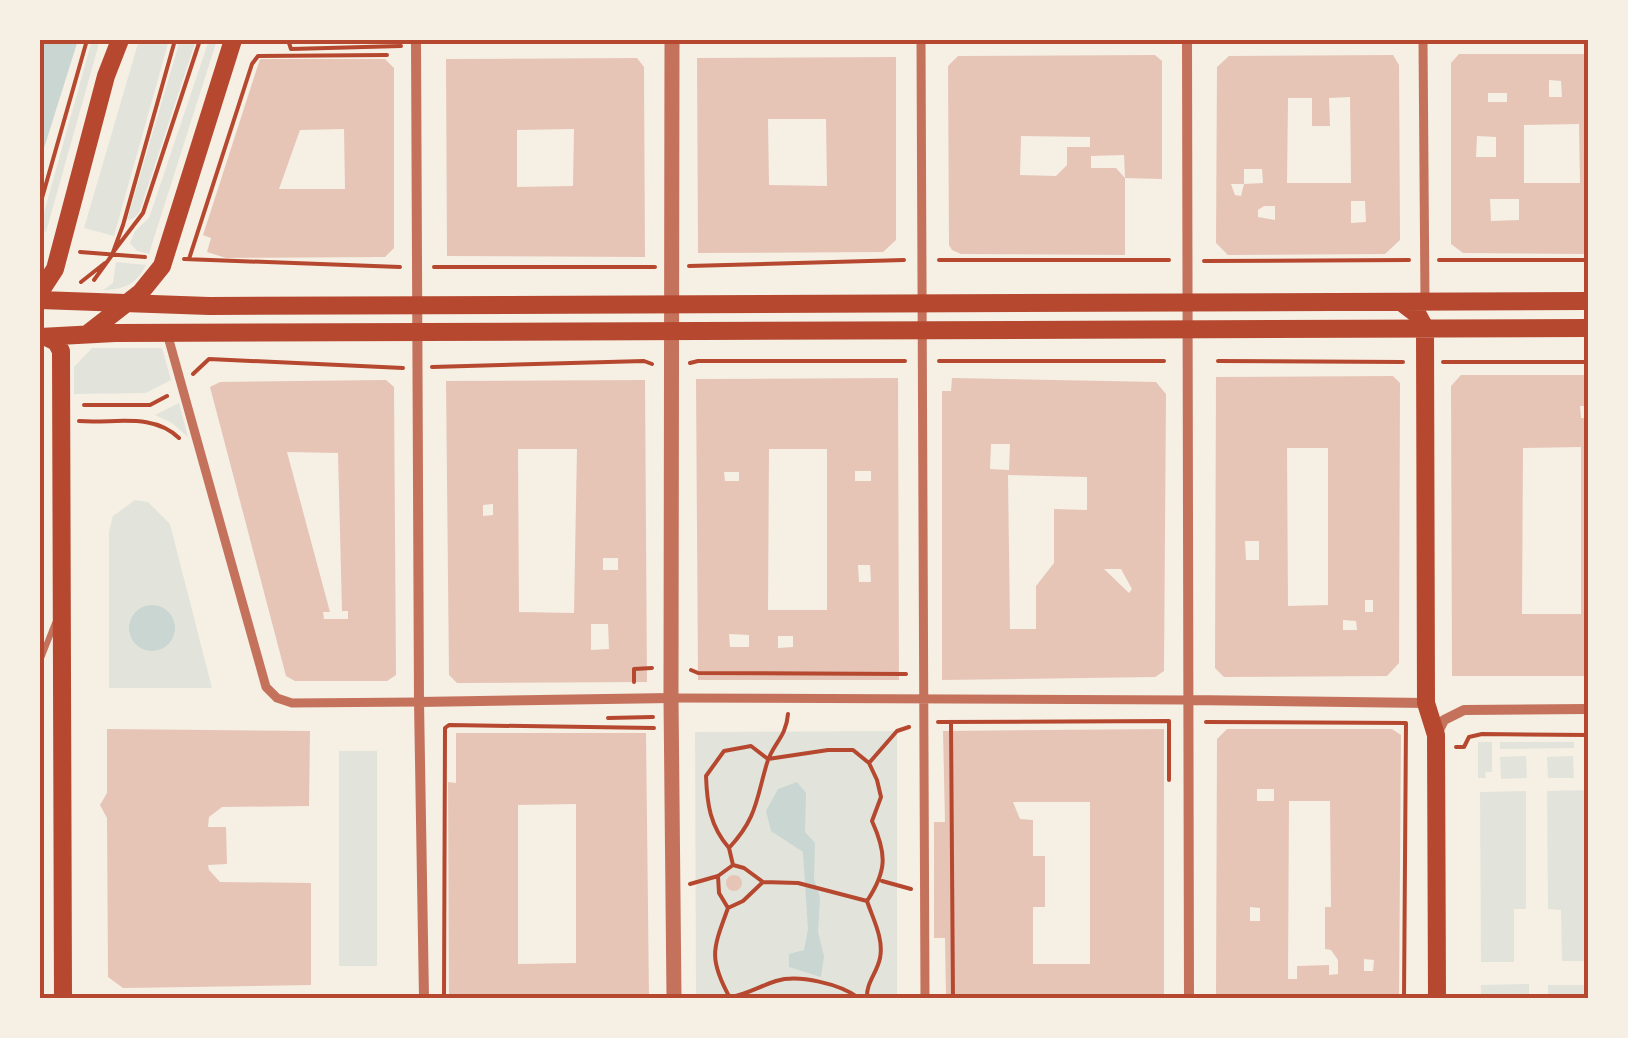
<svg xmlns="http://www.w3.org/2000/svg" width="1628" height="1038" viewBox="0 0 1628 1038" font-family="Raleway,sans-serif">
<rect width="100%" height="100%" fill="#f6efe4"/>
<!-- green -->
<path fill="#e2e4dc" d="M92 40H100L46 232 40 230V227Z
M139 40H169L114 236 84 228Z
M180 40H196L139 213 134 218 127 220Z
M209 40H217L152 244 149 254 137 251 130 243 135 231 149 218Z
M116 262 146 265C137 284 123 290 103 290L113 283Z
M92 348H162L171 380 146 393 74 394V367Z
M179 403 188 437 172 423 155 415Z
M135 500 148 502 170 524 212 688H109V531L113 516Z
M897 731V998H696L695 732Z
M1478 742H1492V772H1485L1486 778H1478Z
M1500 742H1574V748L1500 749Z
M339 751H377V966H339Z
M1526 756 1527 778 1501 779 1500 757Z
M1573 756 1574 778H1548L1547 757Z
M1588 790V961H1562L1561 910 1548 909 1547 791Z
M1526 791V909H1514V962H1481L1480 792Z
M1529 984V998H1481V985Z
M1548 985H1588V998H1548Z"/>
<!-- water -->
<path fill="#c9d6d2" d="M40 40H78L40 161Z
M129 628a23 23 0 1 1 46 0a23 23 0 1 1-46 0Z
M797 782 806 793 805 832 815 843 814 879 820 897 818 932 824 956 821 977 789 967V954L804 950 808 929 803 852 771 831 766 811 778 789Z"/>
<!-- building -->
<path fill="#e6c5b7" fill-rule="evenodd" d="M1459 54H1588V200H1585L1588 254 1463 253 1451 244V63ZM1549 80 1561 81 1562 97H1549ZM1488 93H1507V102H1488ZM1579 124 1580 183H1524V125ZM1477 136 1496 137V157H1476ZM1490 199H1519V220L1491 221Z
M1155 55 1162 61V179L1125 178 1124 155 1091 156V168H1116L1125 178V255L961 254 952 250 949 245 948 66 958 56ZM1021 136 1090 137V147H1067V165L1056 176 1020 175Z
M1393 55 1399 65 1400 240 1385 254 1228 255 1216 243 1217 67 1229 56ZM1350 97 1351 183H1287L1288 98H1312V126H1330L1329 98ZM1244 169H1262L1263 183 1244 184ZM1231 184H1244L1241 196 1235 195ZM1351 201H1365L1366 222 1351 223ZM1264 206H1275V220L1258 217V210Z
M896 57V240L883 252 698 253 697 58ZM768 119H826L827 186 769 185Z
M637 58 644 67 645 257 447 256 446 59ZM574 129 573 186 517 187V130Z
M260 59H385L394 68V248L385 257 226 258 207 252 211 238 203 235ZM344 129 345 189H279L300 130Z
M1461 375H1588V406H1580L1581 418H1588V676H1452L1451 386ZM1581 447V614H1522L1523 448Z
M1393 376 1400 383 1399 663 1387 676 1224 677 1215 668 1216 377ZM1287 448H1328V605L1288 606ZM1245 541H1259V560H1246ZM1365 600H1373V612H1365ZM1343 620 1356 621 1357 630H1343Z
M898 378 899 680H698L696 379ZM769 449H827V610H768ZM855 471H871V481H855ZM724 472H739V481H725ZM858 565H870L871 582H859ZM729 634 749 635V647H730ZM778 636H793V647L778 648Z
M952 378 1156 382 1166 394 1164 671 1155 677 942 680V391H951ZM991 444H1010L1009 470 990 469ZM1008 475 1087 477V510L1054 509V563L1036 586V629H1010ZM1104 569H1121L1132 589 1129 593Z
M386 380 394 387 396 675 387 681H295L286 676 210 387 220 382ZM287 452 338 453 342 611H348V619H324L323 612H330Z
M645 380 647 682 457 683 449 675 446 381ZM518 449H577L574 613 519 612ZM493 504V515L483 516V505ZM603 558H618V570H603ZM591 624H608L609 649 591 650Z
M107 729 310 731 309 806 222 807 209 817 208 827H226L227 864 208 865 209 870 220 882 311 883V985L123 988 108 977 107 818 100 805 107 793Z
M1164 729V998H946L945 938H934V822H945L943 731ZM1013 802H1090V964H1033V907H1045V856H1033V820L1020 819Z
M1227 729H1392L1401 735 1399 998H1216L1217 739ZM1257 789H1274V801H1257ZM1289 801H1330L1331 907H1325V949L1331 950 1338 960V974L1329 975V965L1297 966V979H1288ZM1250 907 1260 908V921H1250ZM1364 959 1374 960 1373 971H1364Z
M456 733H646L649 998H449L448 782 456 783ZM576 804V963L518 964V805Z
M726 883a8 8 0 1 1 16 0a8 8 0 1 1-16 0Z"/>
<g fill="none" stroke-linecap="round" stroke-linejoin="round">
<!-- path -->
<path stroke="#b5482f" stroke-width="4" d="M288 40 291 49 401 46
M40 205 87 40
M114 251 143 213 200 40
M80 252 145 257
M184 259 400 267
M189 259 252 64 258 56 387 55
M939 260H1169
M1439 260H1588
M1204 261 1409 260
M689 266 904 260
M434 267H655
M94 280 112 255 123 225 175 40
M81 282 105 263
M939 361H1164
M1218 361 1403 362
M1443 362H1588
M690 363 698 361H905
M432 367 644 361 652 364
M193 374 209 359 403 368
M84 405H150L167 396
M79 421C114 424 152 412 179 438
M691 670 698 673 906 674
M634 682V669L652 668
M608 718 653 717
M938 722 1169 721V780
M1206 722 1406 723 1404 998
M951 723 953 998
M1456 747H1464L1469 737 1482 734 1588 735
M869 763 897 731 909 727
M729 848C710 826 707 804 706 776L724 751 751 746 768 759 828 750H853L869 763 877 780 881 797 872 821C887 854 887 871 867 901
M733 865 744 868 763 882
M718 876 719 893 728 908
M882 881 911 889
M690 884 718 876 733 865 729 848C757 818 756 800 767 763 773 743 786 738 788 714
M731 997C748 994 760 986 776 981 799 974 840 984 859 998
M444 998 445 728 449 725 654 728
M730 998C708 958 713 949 728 908L743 901 763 882 798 883 867 901C873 919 884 939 880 958 877 973 866 983 867 998"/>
<!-- service -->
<path stroke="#c5725c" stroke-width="6" d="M40 661 55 623"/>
<!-- pedestrian -->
<path stroke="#c5725c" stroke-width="9" d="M921 40 925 998
M1423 40 1425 302
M167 333 266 687 277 698 292 703 419 702
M671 698 1188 700"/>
<!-- minor -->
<path stroke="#c5725c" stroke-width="10" d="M416 40 419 702 424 998
M1187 40 1189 998
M1188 700 1426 703
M419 702 671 698
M1437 734 1444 720 1464 710 1588 709"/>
<!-- tertiary -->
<path stroke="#c5725c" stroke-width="15" d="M672 40 671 698 674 998"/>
<!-- secondary -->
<path stroke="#b5482f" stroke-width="18" d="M40 292 55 269 106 76 120 40
M40 300 209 306 1588 301
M1401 302 1418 315 1425 328 1426 703 1436 735 1437 998
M87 334 141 292 162 266 233 40
M40 337 115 333 1588 328
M46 337 56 342 61 351 63 998"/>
</g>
<!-- border -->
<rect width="1628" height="1038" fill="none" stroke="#f6efe4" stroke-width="85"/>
<rect x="42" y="42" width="1544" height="954" fill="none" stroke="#b5482f" stroke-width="4"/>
</svg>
